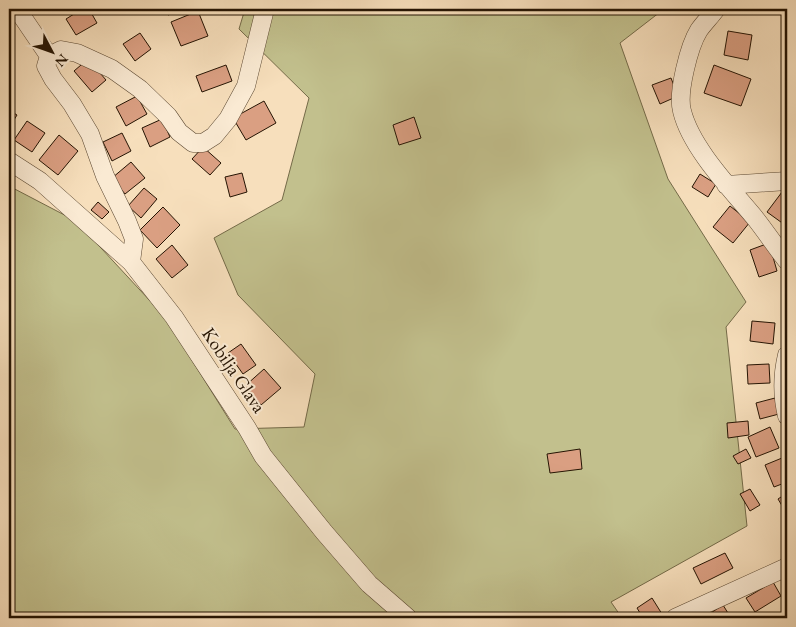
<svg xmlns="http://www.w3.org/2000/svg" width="796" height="627" viewBox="0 0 796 627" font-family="'EB Garamond',serif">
<rect width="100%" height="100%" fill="#f7dfbc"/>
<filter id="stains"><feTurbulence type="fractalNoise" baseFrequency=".004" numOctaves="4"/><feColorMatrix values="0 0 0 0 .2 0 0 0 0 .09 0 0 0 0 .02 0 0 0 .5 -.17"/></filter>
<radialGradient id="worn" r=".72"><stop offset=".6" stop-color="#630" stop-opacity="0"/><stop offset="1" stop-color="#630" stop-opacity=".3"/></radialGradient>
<!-- green -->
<path fill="#c2c08d" stroke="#746a48" d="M245 9H664L620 43 668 179 746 302 726 327 747 526 611 602 622 618H9V186L76 221 165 317 235 429 304 427 315 374 238 295 214 238 282 200 309 98 239 29Z"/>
<!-- building -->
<path fill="#da9f82" stroke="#251403" d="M82 9H89L97 23 76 35 66 19Z
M166 9H187L168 15Z
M198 11 208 36 181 46 171 22Z
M728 31 752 35 748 60 724 55Z
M140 33 151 49 135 61 123 44Z
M88 59 106 80 92 92 74 71Z
M226 65 232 81 202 92 196 76Z
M714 65 751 79 741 106 704 93Z
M671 78 678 96 660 104 652 85Z
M137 96 147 114 126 126 116 107Z
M264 101 276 123 246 140 233 118Z
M9 110 17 115 9 128Z
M414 117 421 138 399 145 393 125Z
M162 119 170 137 150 147 142 128Z
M27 121 45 133 32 152 14 140Z
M122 133 131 151 112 161 103 142Z
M59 135 78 151 58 175 39 160Z
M203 147 221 163 210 175 192 159Z
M131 162 145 178 125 194 112 178Z
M242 173 247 192 230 197 225 177Z
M700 174 716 184 708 197 692 187Z
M144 188 157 199 141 218 128 206Z
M782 192 787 195V222L785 225 767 212Z
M98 202 109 212 102 219 91 210Z
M730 206 750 222 733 243 713 227Z
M163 207 180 225 157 248 140 230Z
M769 243 777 271 759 277 750 250Z
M172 245 188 265 172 278 156 259Z
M752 321 775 323 773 344 750 341Z
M241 344 256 365 243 374 228 353Z
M769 364 770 383 748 384 747 365Z
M264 369 281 388 261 405 245 386Z
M775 398 779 414 760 419 756 403Z
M748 421 749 435 728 438 727 423Z
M770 427 779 448 756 457 748 437Z
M580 449 582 469 550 473 547 454Z
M746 449 751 458 738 464 733 456Z
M782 458 787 471V482L774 487 765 465Z
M750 489 760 505 750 511 740 494Z
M787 493V514L778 499Z
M725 553 733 568 701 584 693 568Z
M773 582 781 596 755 612 746 598Z
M652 598 662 614 655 618H643L637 608Z
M723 605 731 618H703Z"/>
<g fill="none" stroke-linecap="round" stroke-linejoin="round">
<defs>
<path id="minor" d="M17 9 49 56
M716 9C711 16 704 23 699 30 689 46 677 93 682 111 691 148 731 189 755 218 766 232 776 247 787 261
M9 161 40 181 131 262 174 317 247 428 263 456 324 532 369 584 408 618
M726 185 787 181
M131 262 134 239 127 221 105 176 90 134 72 104 53 79 46 66 49 56 61 50 77 53 112 69 140 89 168 116 179 132 193 143H203L214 136 228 119 246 86 265 9
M787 355C782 376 782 396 787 416
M675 618 787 567"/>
</defs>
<!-- minor casing -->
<use href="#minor" stroke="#5a4731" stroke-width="19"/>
<!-- minor -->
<use href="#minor" stroke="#faead3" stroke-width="18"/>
</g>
<g text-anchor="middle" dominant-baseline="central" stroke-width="4" stroke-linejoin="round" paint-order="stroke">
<!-- street labels -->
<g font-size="19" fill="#251403" stroke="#faead3">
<text transform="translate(234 370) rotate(56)">Kobilja Glava</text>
</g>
</g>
<!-- margin -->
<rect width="796" height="627" fill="none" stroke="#f7dfbc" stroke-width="30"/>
<rect x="10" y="10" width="776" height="607" fill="none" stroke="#251403" stroke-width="2.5"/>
<rect x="15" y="15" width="766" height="597" fill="none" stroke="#251403"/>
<!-- north arrow -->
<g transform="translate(52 52) rotate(131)" stroke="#faead3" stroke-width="4" paint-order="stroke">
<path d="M0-4L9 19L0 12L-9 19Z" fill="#251403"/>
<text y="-8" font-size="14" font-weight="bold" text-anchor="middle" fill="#251403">N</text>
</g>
<rect width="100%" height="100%" filter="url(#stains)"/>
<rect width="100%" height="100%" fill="url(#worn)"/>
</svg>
